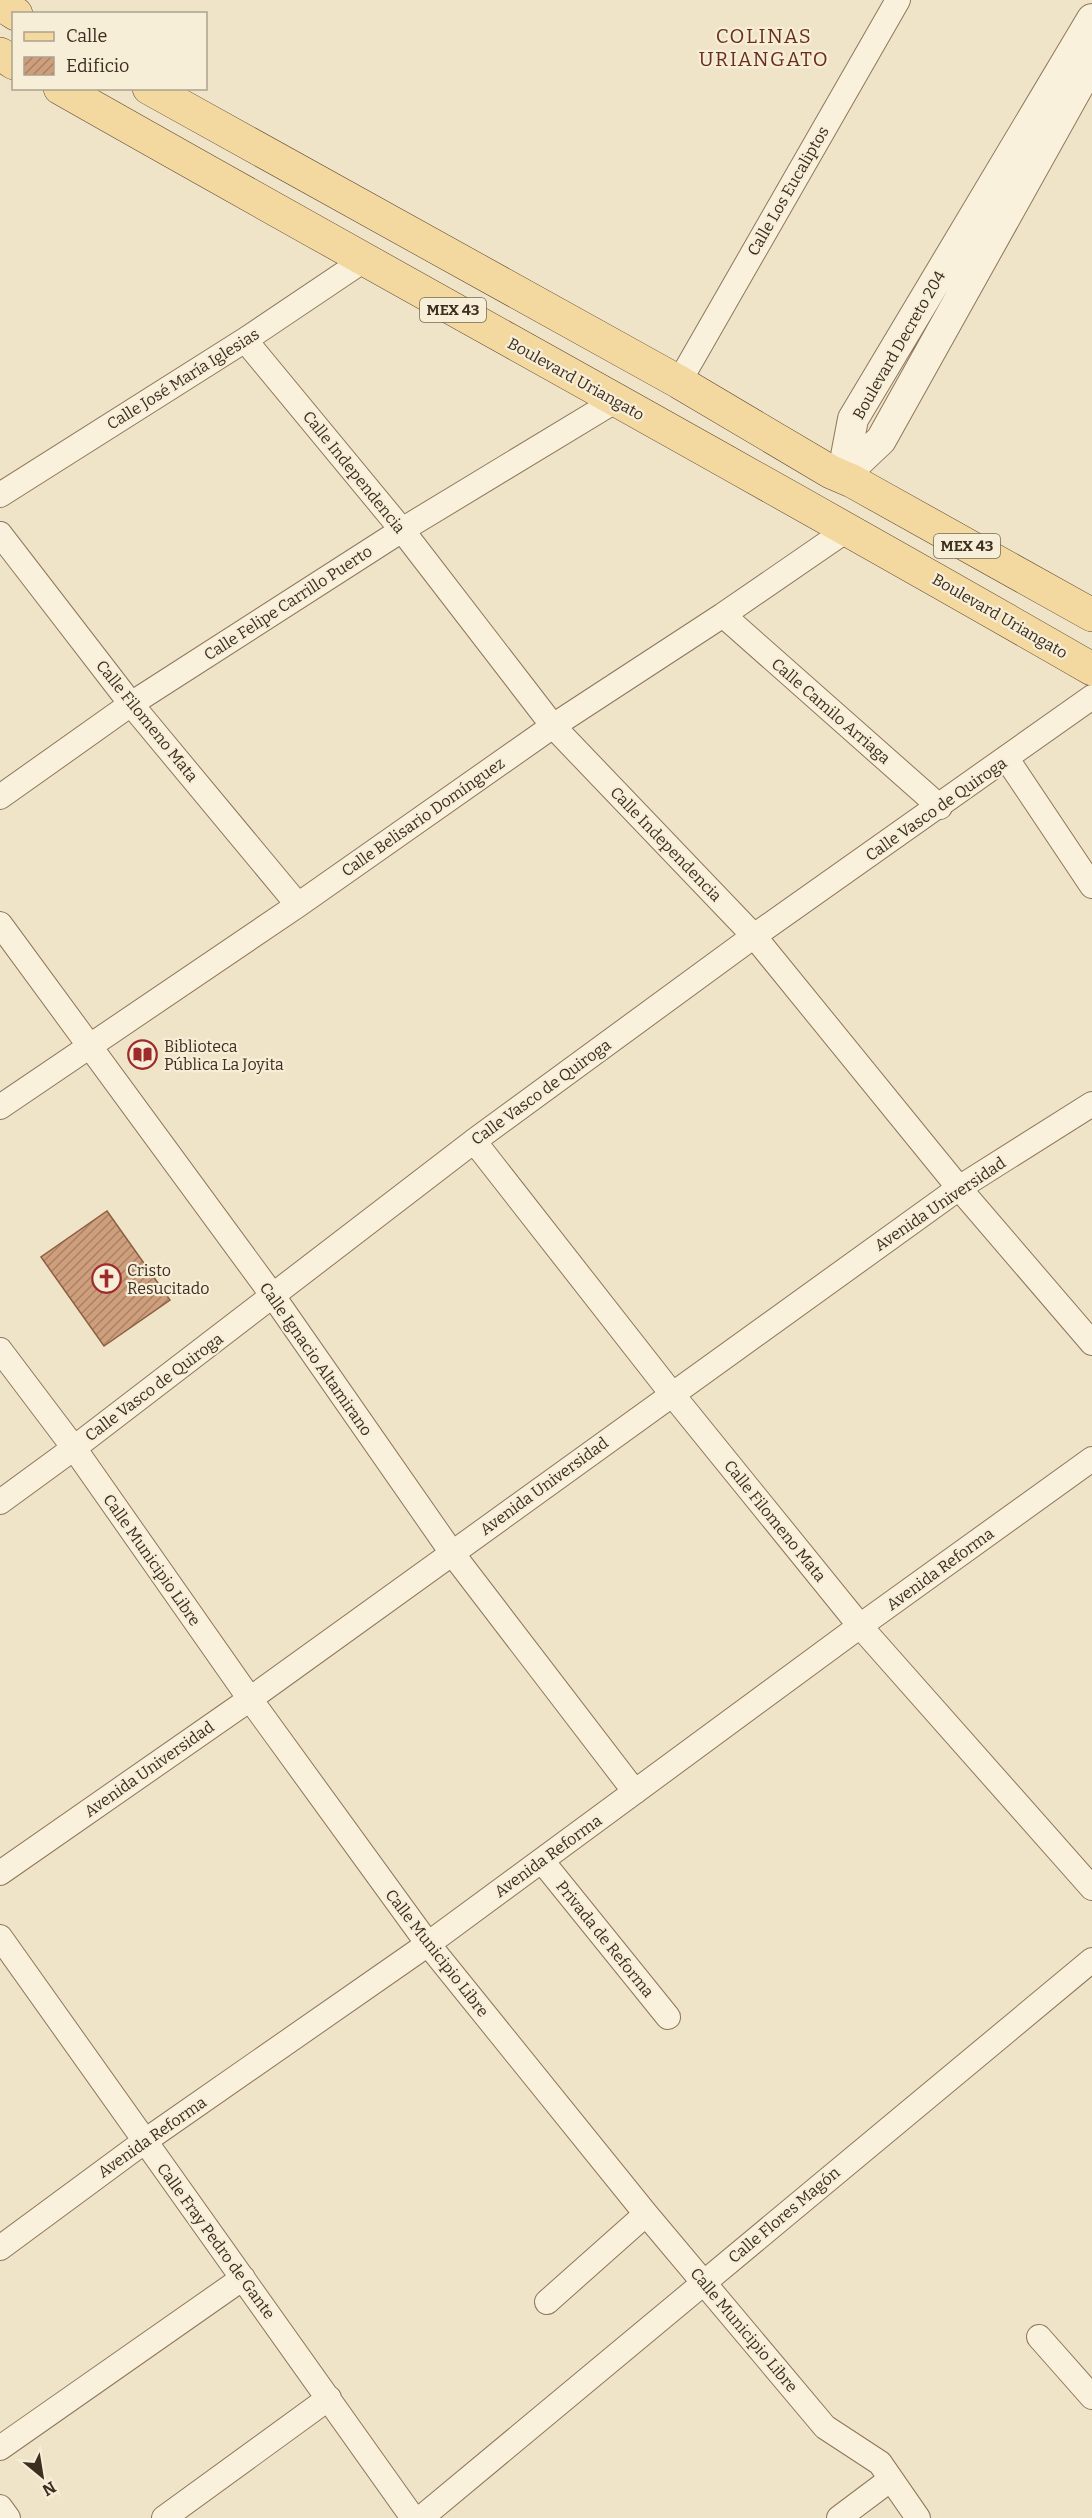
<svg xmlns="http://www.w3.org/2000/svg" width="1092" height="2518" viewBox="0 0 1092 2518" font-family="Bitter,serif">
<defs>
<pattern id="building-hatch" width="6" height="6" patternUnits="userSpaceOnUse" patternTransform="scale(1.5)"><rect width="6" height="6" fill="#cf9f7d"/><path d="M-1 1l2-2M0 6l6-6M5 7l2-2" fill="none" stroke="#a98266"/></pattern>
</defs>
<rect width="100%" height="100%" fill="#f0e4c8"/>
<!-- building -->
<path fill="url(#building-hatch)" stroke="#8d5f41" stroke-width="1.5" d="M107 1211 170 1300 104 1346 41 1257Z"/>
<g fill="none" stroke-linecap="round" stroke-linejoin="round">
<defs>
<path id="minor" d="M245 340 402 530 553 726 754 936 959 1188 1092 1343
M679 382 898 0
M0 495 245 340 364 260
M0 534 131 704 298 905
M723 615 940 807
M1007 759 1092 886
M0 797 131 704 402 530 615 401
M0 924 273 1296 452 1553 635 1792
M0 1107 298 905 553 726 723 615 848 529
M474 1141 672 1394 860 1626 1092 1888
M0 1350 74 1448 250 1699 428 1944 646 2214 825 2427 880 2463 918 2518
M0 1502 74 1448 474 1141 754 936 1092 697
M542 1861 668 2017
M0 1873 250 1699 959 1188 1092 1104
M0 1937 413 2518
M0 2248 145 2141 428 1944 860 1626 1092 1459
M547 2302 646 2214
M1039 2337 1092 2397
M0 2448 243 2278
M0 2507 8 2518
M164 2518 329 2398
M421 2518 1092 1960
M839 2518 891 2479"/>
<path id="tertiary" d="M842 477 853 419 1092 19
M842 477 881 440 1092 62"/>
<path id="primary" d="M0 4 16 14
M0 54 14 63
M60 88C403 283 750 472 1092 669
M149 88 679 382 831 472 852 481 1092 615"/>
</defs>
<!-- minor casing -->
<use href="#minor" stroke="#8d765c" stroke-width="26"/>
<!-- tertiary casing -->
<use href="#tertiary" stroke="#8d765c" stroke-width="32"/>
<!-- primary casing -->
<use href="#primary" stroke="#5b4430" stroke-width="34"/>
<!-- minor -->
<use href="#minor" stroke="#faf1dc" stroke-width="24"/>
<!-- tertiary -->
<use href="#tertiary" stroke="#faf1dc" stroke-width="30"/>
<!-- primary -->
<use href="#primary" stroke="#f3d9a0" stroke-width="33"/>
</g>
<!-- icons -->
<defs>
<symbol id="library-ring" viewBox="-11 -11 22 22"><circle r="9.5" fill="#f7eed8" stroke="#9e2a2b" stroke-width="1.5"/><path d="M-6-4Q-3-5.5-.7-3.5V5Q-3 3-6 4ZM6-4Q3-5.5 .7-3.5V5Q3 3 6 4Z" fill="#9e2a2b"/></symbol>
<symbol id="church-ring" viewBox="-11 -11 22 22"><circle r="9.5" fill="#f7eed8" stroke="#9e2a2b" stroke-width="1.5"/><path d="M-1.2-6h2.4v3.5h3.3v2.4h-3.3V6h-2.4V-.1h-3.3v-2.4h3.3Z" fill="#9e2a2b"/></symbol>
</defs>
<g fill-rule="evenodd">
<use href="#library-ring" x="126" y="1038" width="33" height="33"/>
<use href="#church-ring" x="90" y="1262" width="33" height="33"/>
</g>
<g text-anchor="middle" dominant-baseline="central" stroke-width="4.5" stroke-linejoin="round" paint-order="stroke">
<!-- shield labels -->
<g fill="#f7eed8" stroke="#756857" stroke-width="1.5">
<rect x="420" y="298" width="66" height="24" rx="4.5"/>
<rect x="934" y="534" width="66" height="24" rx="4.5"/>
</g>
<g font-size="15" font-weight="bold" fill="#3d2e20">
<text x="453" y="310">MEX 43</text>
<text x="967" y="546">MEX 43</text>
</g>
<!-- street labels -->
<g font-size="16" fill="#3d2e20" stroke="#f7eed8">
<text transform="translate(788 191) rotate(-60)">Calle Los Eucaliptos</text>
<text transform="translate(899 345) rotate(-60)">Boulevard Decreto 204</text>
<text transform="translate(183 379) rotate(-32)">Calle José María Iglesias</text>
<text transform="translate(576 379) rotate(29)">Boulevard Uriangato</text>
<text transform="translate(354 472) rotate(51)">Calle Independencia</text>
<text transform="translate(288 603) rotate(-33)">Calle Felipe Carrillo Puerto</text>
<text transform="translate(1000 616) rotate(30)">Boulevard Uriangato</text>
<text transform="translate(831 711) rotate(41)">Calle Camilo Arriaga</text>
<text transform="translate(147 721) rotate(51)">Calle Filomeno Mata</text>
<text transform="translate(936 809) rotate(-35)">Calle Vasco de Quiroga</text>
<text transform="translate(423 817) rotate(-35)">Calle Belisario Domínguez</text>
<text transform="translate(666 844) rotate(46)">Calle Independencia</text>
<text transform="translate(541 1092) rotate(-36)">Calle Vasco de Quiroga</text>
<text transform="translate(940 1204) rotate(-34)">Avenida Universidad</text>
<text transform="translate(316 1359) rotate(55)">Calle Ignacio Altamirano</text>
<text transform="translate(154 1387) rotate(-37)">Calle Vasco de Quiroga</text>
<text transform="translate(544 1486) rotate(-36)">Avenida Universidad</text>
<text transform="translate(775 1521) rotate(51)">Calle Filomeno Mata</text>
<text transform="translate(152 1560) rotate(55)">Calle Municipio Libre</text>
<text transform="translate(940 1569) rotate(-36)">Avenida Reforma</text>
<text transform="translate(149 1769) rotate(-35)">Avenida Universidad</text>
<text transform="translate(548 1856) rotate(-36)">Avenida Reforma</text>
<text transform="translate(605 1939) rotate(51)">Privada de Reforma</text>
<text transform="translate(437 1953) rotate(52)">Calle Municipio Libre</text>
<text transform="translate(152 2137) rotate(-35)">Avenida Reforma</text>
<text transform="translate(784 2215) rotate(-40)">Calle Flores Magón</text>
<text transform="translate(216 2241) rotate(54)">Calle Fray Pedro de Gante</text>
<text transform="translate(744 2330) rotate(50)">Calle Municipio Libre</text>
</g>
<!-- poi labels -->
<g font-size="16" fill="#3d2e20" stroke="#f7eed8" text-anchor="start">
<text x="164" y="1046">Biblioteca<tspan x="164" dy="18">Pública La Joyita</tspan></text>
<text x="127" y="1270">Cristo<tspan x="127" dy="18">Resucitado</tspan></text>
</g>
<!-- quarter labels -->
<g font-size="20" letter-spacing="1.5" fill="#6b2e1e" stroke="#f7eed8">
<text x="764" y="36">COLINAS<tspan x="764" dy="23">URIANGATO</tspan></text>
</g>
</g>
<!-- legend -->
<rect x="12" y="12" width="195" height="78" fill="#f7eed8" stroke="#ada18e" stroke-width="1.5"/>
<rect x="24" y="32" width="30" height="9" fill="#f3d9a0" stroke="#ada18e" stroke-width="1.5"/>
<text x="66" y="42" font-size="18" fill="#3d2e20">Calle</text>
<rect x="24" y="57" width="30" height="18" fill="url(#building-hatch)" stroke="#ada18e" stroke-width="1.5"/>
<text x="66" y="72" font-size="18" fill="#3d2e20">Edificio</text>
<!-- north arrow -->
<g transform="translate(42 2476) rotate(150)" stroke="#f7eed8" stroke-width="4.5" paint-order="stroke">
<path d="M0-4.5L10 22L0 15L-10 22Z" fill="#3d2e20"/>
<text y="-9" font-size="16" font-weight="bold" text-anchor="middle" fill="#3d2e20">N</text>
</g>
</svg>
